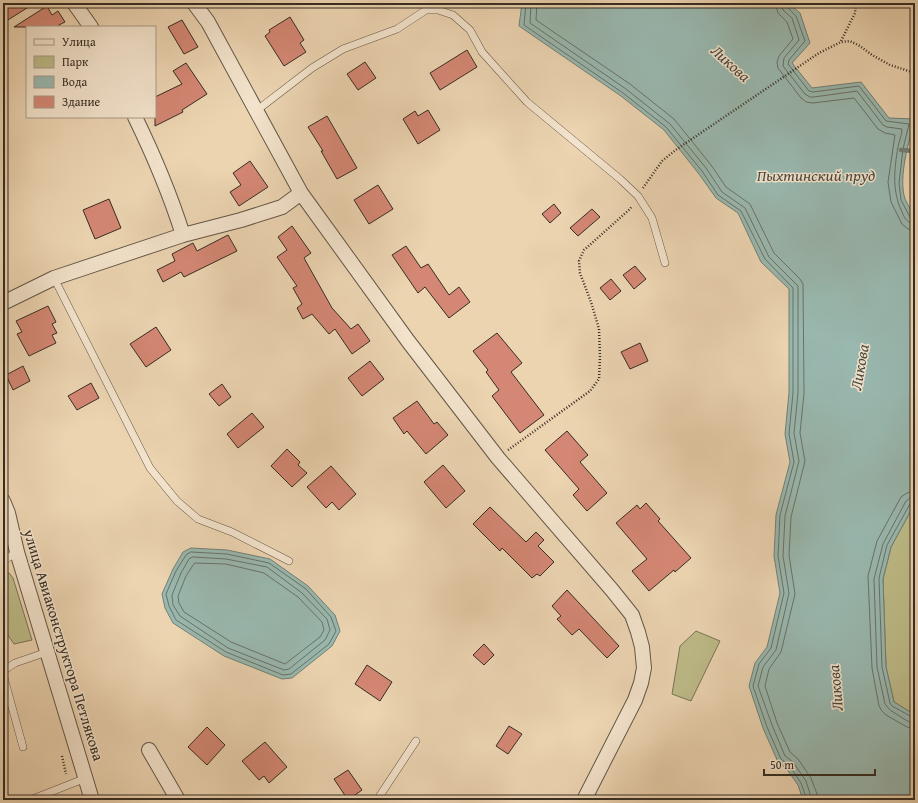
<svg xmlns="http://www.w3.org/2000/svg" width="918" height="803" viewBox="0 0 918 803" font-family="'Gentium Book Plus',serif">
<rect width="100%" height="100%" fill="#ecd4b1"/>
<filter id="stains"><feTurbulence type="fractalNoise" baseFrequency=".005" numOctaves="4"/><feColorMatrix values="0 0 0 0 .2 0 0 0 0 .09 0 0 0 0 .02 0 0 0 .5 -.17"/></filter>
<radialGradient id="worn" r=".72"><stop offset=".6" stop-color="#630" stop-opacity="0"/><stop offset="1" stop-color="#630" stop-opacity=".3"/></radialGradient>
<!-- green -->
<path fill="#bdbb88" stroke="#7a7456" d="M915 503V715L894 702 886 667 883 579 891 547Z
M9 573 13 578 32 640 14 644 3 628V574Z
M696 631 720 641 691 701 672 694 680 646Z"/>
<!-- water -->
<path fill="#99b8af" stroke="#718077" d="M522 3H788L800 13 810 43 792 63 812 88 861 82 889 118 915 119C909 141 898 177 905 199 908 205 912 212 915 218V503L891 547 883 579 886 667 894 702 915 715V800H803L798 785 786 768 778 762 763 728 749 686 755 663 767 647 780 593 774 556 776 515 790 462 785 434 789 393V289L761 262 738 213 716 198 699 174 664 130 621 96 519 26Z
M191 548 227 550 270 559 308 586 335 615 340 631 332 646 292 678 282 679 224 656 173 623 165 608 162 594 173 569 183 552Z"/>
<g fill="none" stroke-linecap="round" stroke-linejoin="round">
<!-- shore -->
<path stroke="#687269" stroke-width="1" d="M526 3 524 25 623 93 666 127 702 171 718 195 741 211 765 259 793 288V393L789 434 794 462 780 515 778 556 784 593 771 648 759 664 753 686 767 727 781 759 789 765 801 783 807 800
M531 3 530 23 626 89 670 124 706 168 722 192 745 208 769 257 798 286V393L794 433 799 461 785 516 783 556 789 593 776 650 763 667 758 686 772 725 785 756 793 762 806 781 812 800
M537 3 536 20 630 84 674 119 711 165 726 187 750 204 774 253 800 279 803 284 804 393 800 433 805 461 791 517 789 555 795 594 781 652 769 669 765 686 777 723 790 752 798 759 811 778 817 794 818 800
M775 3 778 13 787 22 793 39 779 56 777 62 778 68 801 98 806 102 813 103 854 98 878 129 885 133 895 135 888 182 891 202 902 224 908 229 915 230
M781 3 783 10 792 18 799 40 784 58 783 66 805 94 810 97H814L857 91 883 125 887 127 902 129C902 135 899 141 898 147 894 170 892 191 902 212 905 219 907 223 915 224
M786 3 787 7 796 16 805 41 789 60 788 64 809 91 813 92 859 86 886 121 909 124 903 149 899 183 901 200 910 217 915 219
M915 491 907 493 901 497 877 541 868 576 872 668 879 706 882 711 886 715 907 727 915 729
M915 497 910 498 906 501 883 544 874 579 877 667 885 704 890 710 909 722 915 723
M915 502 910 504 887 545 879 578 882 667 890 703 892 706 912 717 915 718
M191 552 227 554 269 563 306 589 331 617 336 631 329 644 291 674 283 675 226 652 176 620 169 606 166 594 176 571 186 555Z
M193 557 226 559 267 567 302 593 327 619 330 630 325 640 289 669 284 670 228 648 180 616 173 605 172 595 181 573 189 559Z
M195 563 226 564 264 573 298 597 322 622 324 630 320 637 285 664 231 642 184 612 179 603 178 596 186 576Z"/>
<!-- stream -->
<path stroke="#718077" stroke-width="4.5" d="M901 150 915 151"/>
</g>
<!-- building -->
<path fill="#d48774" stroke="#362d23" d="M3 3H35L3 23Z
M47 6 52 15 58 11 65 22 59 25 60 27H14Z
M290 17 304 40 300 43 306 52 284 66 265 36 270 32 269 30Z
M182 20 198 47 184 54 168 27Z
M467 50 477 67 440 90 430 73Z
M365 62 376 78 358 90 347 74Z
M186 63 207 94 182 110 183 112 155 126V97L182 84 173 71Z
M428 110 440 130 418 144 403 119 415 111 418 116Z
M327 116 357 168 337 179 321 151H323L308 127Z
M250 161 268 187 239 206 230 192 241 185 233 173Z
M378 185 393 209 369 224 354 200Z
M109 199 121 228 95 239 83 210Z
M554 204 561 213 550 223 542 214Z
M592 209 600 217 578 236 570 228Z
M292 226 311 253 304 258 332 308 351 329 358 324 370 341 352 354 335 329 329 334 312 314 303 319 297 308 302 304 293 288 297 286 277 257 287 250 278 237Z
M228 235 237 251 184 277 181 272 163 282 157 270 175 261 172 254 193 243 197 251Z
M406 246 421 268 428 264 449 295 459 287 470 302 449 318 425 287 418 293 392 255Z
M635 266 646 279 634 289 623 275Z
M611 279 621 291 610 300 600 288Z
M48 306 56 322 52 324 57 333 52 335 56 343 29 356 17 334 22 332 16 321Z
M156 327 171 350 146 367 130 344Z
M497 333 522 363 511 372 544 415 520 433 492 396 499 390 486 372 488 370 473 351Z
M640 343 648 361 630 369 621 352Z
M370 361 384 379 362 396 348 378Z
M23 366 30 381 13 390 6 375Z
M91 383 99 398 77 410 68 396Z
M222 384 231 397 219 406 209 394Z
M417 401 434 424 437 422 448 435 426 454 407 431 404 434 393 418Z
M252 413 264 427 238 448 227 434Z
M567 431 588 455 580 462 607 493 587 511 573 495 579 489 545 450Z
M287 449 300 462 298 465 307 473 292 487 271 466Z
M443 465 465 491 446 508 424 482Z
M331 466 356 494 339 510 332 502 326 508 307 487Z
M646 503 660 519 658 521 691 558 675 572 674 570 649 591 632 571 647 559 616 523 637 505 640 509Z
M490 507 526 542 536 532 544 540 538 546 554 562 540 576 537 574 532 578 502 548 500 551 473 524Z
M567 590 619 646 607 658 579 629 572 635 557 619 561 616 552 606Z
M484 644 494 655 484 665 473 655Z
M367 665 392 682 380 701 355 684Z
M509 726 522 734 508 754 496 746Z
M207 727 225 745 207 765 188 747Z
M265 742 287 767 269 783 264 776 259 780 242 761Z
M348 770 362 790 348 800 334 779Z"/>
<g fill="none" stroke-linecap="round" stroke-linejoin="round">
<defs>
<path id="lane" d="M256 111 312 68 343 49 397 29 426 10H438L453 15 470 30 482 52 527 102 620 179 638 196 652 218 665 263
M54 278 150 468 177 501 198 519 232 532 289 561
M3 561 17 552
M3 671 15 663 47 652
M3 674 23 747
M30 800 86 778
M377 800 416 741"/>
<path id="street" d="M74 3 91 27
M194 3 208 22 301 193 408 341 498 458 612 590 632 615 638 632 642 647 644 668 641 683 635 700 584 800
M135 117C154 156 170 194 183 235
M3 303 54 278 183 235 241 220 282 207 301 193
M3 501 8 513 17 552 92 800
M149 750 178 800"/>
</defs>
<!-- lane casing -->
<use href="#lane" stroke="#645746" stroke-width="8"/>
<!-- street casing -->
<use href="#street" stroke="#645746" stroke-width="16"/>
<!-- path -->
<path stroke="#362d23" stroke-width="2.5" stroke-dasharray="1 2" stroke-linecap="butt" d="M841 41 855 13 856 3
M643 188 662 161 677 149 819 53 841 42 850 41 860 46 872 55 890 65 915 73
M508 450 590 391 599 379 600 357 599 329 591 302 580 273 579 261 584 250 630 209 632 206
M62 756 66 774"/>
<!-- lane -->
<use href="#lane" stroke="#f3e3cc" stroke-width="7"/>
<!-- street -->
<use href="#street" stroke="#f3e3cc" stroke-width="14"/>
</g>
<g text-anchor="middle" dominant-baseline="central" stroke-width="3" stroke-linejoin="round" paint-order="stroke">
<!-- street labels -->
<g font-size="15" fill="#362d23" stroke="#f3e3cc">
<text transform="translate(64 645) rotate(73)">улица Авиаконструктора Петлякова</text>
</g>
<!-- water labels -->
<g font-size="16" font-style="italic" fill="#4a493f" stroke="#f3e3cc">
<text transform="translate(731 63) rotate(42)">Ликова</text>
<text x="816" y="175">Пыхтинский пруд</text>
<text transform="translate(859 367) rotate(-80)">Ликова</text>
<text transform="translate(835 688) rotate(-95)">Ликова</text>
</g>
</g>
<!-- margin -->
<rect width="918" height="803" fill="none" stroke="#ecd4b1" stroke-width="16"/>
<rect x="4" y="4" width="910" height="795" fill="none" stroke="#362d23" stroke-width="2"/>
<rect x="8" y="8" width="902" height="787" fill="none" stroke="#362d23"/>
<!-- legend -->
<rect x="26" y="26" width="130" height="92" fill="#f3e3cc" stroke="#a79a88"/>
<rect x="34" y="39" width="20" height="6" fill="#f3e3cc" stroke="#a79a88"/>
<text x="62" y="46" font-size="12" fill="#362d23">Улица</text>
<rect x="34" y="56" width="20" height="12" fill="#bdbb88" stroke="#a79a88"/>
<text x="62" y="66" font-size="12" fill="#362d23">Парк</text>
<rect x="34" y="76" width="20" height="12" fill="#99b8af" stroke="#a79a88"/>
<text x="62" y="86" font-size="12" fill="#362d23">Вода</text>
<rect x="34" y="96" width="20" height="12" fill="#d48774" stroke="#a79a88"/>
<text x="62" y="106" font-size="12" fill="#362d23">Здание</text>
<!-- scale -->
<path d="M764 769v6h111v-6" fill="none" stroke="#362d23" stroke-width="2"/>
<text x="770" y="769" font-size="12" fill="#362d23" stroke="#f3e3cc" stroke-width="3" paint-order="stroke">50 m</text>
<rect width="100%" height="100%" filter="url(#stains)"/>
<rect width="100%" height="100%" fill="url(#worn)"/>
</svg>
